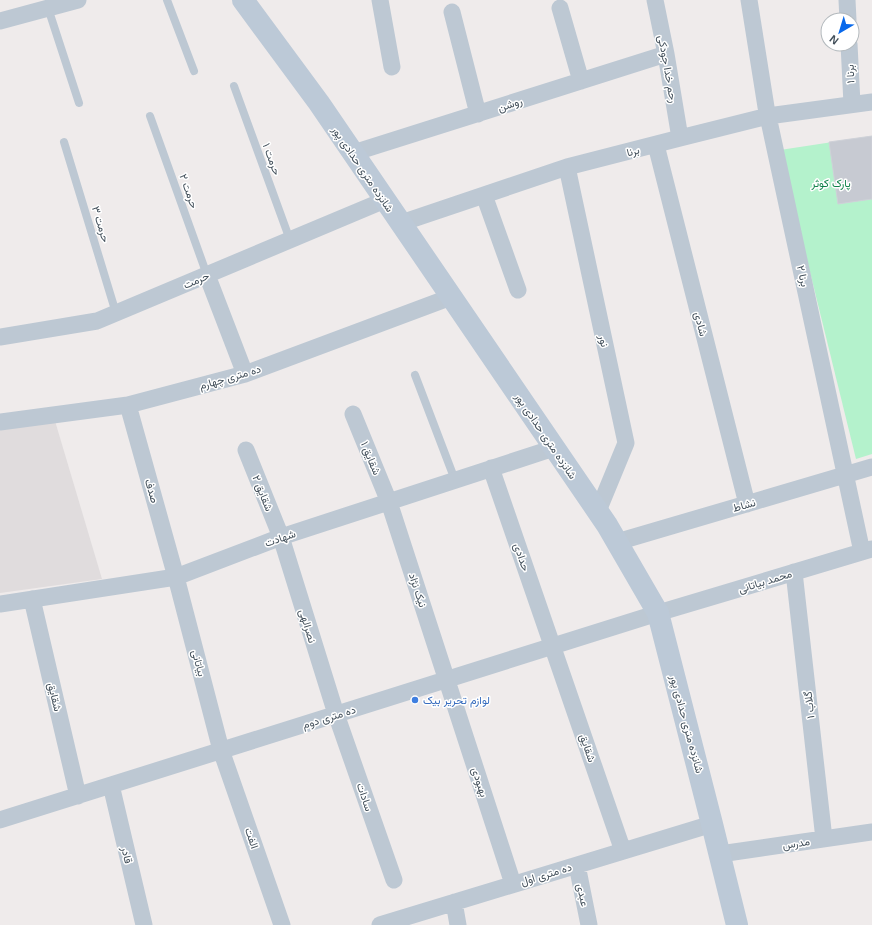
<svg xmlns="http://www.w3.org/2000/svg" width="872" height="925" viewBox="0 0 872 925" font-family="Arial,Vazirmatn,sans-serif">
<rect width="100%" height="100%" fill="#efebeb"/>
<!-- education -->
<path fill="#e0dcdd" d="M55 421 102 579 0 593V430Z"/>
<!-- green -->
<path fill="#b4f2cc" d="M872 136V454L856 459 780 150Z"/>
<!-- building -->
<path fill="#c7cad2" stroke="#cfd1d8" d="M872 136V199L838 204 829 142Z"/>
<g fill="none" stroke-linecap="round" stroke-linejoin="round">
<!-- lane -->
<path stroke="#bdc8d3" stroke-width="8" d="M167 0 194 71
M48 8 79 103
M234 86 290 240
M150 116 207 275
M64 142 116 313
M415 375 455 480"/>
<!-- street -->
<path stroke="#bdc8d3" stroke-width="17" d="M380 0 392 67
M655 0 666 54 680 138
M749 0 766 107 862 552
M847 0 848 20
M560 8 581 81
M452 12 478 114
M0 21 78 0
M849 44 852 104
M656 145 747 504
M353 153 666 54
M567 167 626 443 598 511
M484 195 518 290
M401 223 567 167 680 138 768 116 872 102
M207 275 245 374
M0 337 97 321 385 200
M128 405 176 577 221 750 282 925
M353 414 389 502 513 884
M0 422 128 405 245 374 451 297
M246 450 281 537 336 714 394 880
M491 468 623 851
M617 542 872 467
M794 572 824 839
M32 599 78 796
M0 604 176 577 281 537 554 448
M111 785 144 925
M0 820 658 613 872 549
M720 854 872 832
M577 865 589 925
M454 902 458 925
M380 925 712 824"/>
<!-- secondary -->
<path stroke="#bcc9d7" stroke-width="22" d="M243 0 319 103 607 525 658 613 712 824 737 925"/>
</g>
<!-- markers -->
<circle fill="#3f7fe0" stroke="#fff" stroke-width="1.5" cx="415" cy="700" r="4"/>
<g text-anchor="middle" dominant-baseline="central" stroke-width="3" stroke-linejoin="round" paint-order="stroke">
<!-- street labels -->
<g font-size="11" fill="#424f5a" stroke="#fff">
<text transform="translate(668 69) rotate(80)">رحم خدا جودکی</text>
<text transform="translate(850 74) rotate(-93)">برنا ۱</text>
<text transform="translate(510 104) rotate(-18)">روشن</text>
<text transform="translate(633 151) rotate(-14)">برنا</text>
<text transform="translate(272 159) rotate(70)">حرمت ۱</text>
<text transform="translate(363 169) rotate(56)">شانزده متری حدادی پور</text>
<text transform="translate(189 191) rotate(70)">حرمت ۲</text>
<text transform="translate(101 224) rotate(73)">حرمت ۳</text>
<text transform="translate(803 276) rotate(78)">برنا ۲</text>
<text transform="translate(196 280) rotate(-23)">حرمت</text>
<text transform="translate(701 324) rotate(76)">شادی</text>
<text transform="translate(604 341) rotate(78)">نور</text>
<text transform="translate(230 377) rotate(-16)">ده متری چهارم</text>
<text transform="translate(546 436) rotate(56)">شانزده متری حدادی پور</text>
<text transform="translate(371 458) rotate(68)">شقایق ۱</text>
<text transform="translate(152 491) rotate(74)">صدف</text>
<text transform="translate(263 493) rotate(68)">شقایق ۲</text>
<text transform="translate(744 505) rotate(-16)">نشاط</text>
<text transform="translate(280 538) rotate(-19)">شهادت</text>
<text transform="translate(522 557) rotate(71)">حدادی</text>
<text transform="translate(765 581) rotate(-17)">محمد بیاتانی</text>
<text transform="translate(418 590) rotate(72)">نیک نژاد</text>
<text transform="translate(308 626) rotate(73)">نصرالهی</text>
<text transform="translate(199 663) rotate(75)">بیاتانی</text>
<text transform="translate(55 697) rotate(77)">شقایق</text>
<text transform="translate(809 705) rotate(-96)">گلاب ۱</text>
<text transform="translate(329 717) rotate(-17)">ده متری دوم</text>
<text transform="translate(687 724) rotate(75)">شانزده متری حدادی پور</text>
<text transform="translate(588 748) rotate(71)">شقایق</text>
<text transform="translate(480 782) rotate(72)">بهبودی</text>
<text transform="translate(365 797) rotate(71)">سادات</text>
<text transform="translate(252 838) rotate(71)">الفت</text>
<text transform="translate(796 843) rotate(-8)">مدرس</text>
<text transform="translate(127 855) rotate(77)">قادر</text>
<text transform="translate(546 874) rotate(-17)">ده متری اول</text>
<text transform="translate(583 895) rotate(79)">عبدی</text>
</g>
<!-- park labels -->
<g font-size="11" fill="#0e8149" stroke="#fff">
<text x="831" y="183">پارک کوثر</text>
</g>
<!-- shop labels -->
<g font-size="11" fill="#366cbe" stroke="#fff" text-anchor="start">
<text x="423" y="700">لوازم تحریر بیک</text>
</g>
</g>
<!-- north arrow -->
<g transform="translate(840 32) rotate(218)"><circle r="19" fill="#ffffff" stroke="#b3b9bd"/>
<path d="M0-3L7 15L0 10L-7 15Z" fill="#0969eb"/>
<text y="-6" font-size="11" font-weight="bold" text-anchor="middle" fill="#424f5a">N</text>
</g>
</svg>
